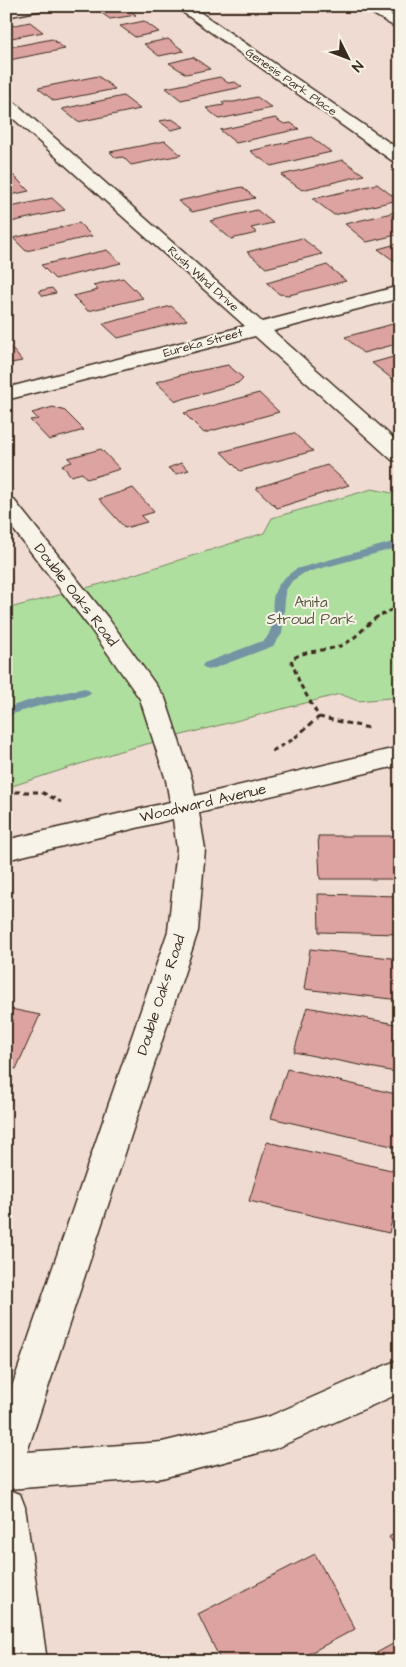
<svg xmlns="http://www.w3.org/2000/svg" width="406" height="1667" viewBox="0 0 406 1667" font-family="'Architects Daughter',sans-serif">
<rect width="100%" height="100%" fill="#efdbd2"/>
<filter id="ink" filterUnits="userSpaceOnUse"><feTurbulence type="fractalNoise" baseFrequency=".02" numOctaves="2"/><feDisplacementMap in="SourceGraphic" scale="10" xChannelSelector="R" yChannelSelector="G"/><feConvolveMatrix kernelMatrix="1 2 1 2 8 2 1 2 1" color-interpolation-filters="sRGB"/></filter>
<g filter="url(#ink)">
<!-- green -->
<path fill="#afdf9f" stroke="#75845e" d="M372 489 392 493 400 490V697L358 701 340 694 120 751 6 788V609L116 580 264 533 272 518Z"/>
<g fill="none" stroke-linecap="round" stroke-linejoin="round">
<!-- stream -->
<path fill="#7494a3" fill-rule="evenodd" d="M400 540V547L304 573 292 581 286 590 282 634 273 646 212 669 208 670 202 666 204 663 265 640C284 615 256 595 296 569Z
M85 688 91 692 89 695 39 706 6 716V708L37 698Z"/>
</g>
<!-- building -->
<path fill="#dda3a0" stroke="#3b2a1e" d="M109 6H124L136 15 110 19 96 9Z
M144 21 159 32 135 37 120 26Z
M30 22 43 32 6 39V27Z
M52 39 65 49 9 60 6 58V48Z
M168 39 184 51 159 56 144 44Z
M193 57 210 69 186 74 169 63Z
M98 76 115 89 54 101 38 88Z
M220 77 228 83 235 82 242 87 181 100 166 88Z
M123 96 140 109 78 122 62 109Z
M257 97 272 108 219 119 206 108 224 105 222 102H234Z
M275 118 284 124 291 123 299 129 236 143 220 130Z
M172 119 184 127 171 130 159 121Z
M311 137 331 152 271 166 250 151Z
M165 141 181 155 131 165 123 157 116 158 110 152Z
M343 160 364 175 302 190 281 175Z
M13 175 29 191 6 196V177Z
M377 184 398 200 334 215 313 199Z
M242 187 255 198 192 212 178 201Z
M52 198 65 210 6 223V208Z
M257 210 273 223 251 228 257 233 231 239 210 221Z
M400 211V234L367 242 345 224Z
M79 223 92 236 26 251 13 238Z
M302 238 322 254 266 268 247 252Z
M400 243V265L378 249Z
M107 250 121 263 55 279 41 265Z
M327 265 346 281 289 295 279 294 267 283Z
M123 278 143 298 88 311 73 296 98 290 93 285Z
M52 288 56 293 43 296 39 291Z
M171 306 187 320 118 338 103 324Z
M400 322V343L363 353 345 337Z
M6 342 18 356 22 361 6 364Z
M400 355V385L372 363Z
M228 365 243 378 238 383 176 401 156 382 188 373Z
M259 393 279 412 204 433 184 413Z
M53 407 65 411 84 430 49 440 30 420 38 419 32 413Z
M294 433 313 451 240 471 221 452Z
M101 449 120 469 87 479 82 473 71 476 62 465 72 462 68 458Z
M181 463 189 470 176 474 168 468Z
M327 465 349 485 277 508 256 488Z
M133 488 154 512 141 516 147 522 125 528 99 499Z
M318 836H400V879H320Z
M318 894 400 896V934L319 932Z
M310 949 400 959V1000L304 989Z
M307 1007 400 1025V1073L294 1052Z
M6 1008 40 1015 16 1069 6 1067Z
M287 1069 400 1095V1148L271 1118Z
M267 1142 400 1172V1186L389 1233 249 1201Z
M400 1530V1552L389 1537Z
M315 1554 355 1629 295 1661H221L198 1614Z
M400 1640V1661H362Z"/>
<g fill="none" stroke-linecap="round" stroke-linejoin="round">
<defs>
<path id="minor" d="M19 6H49L47 9 6 17V9Z
M174 6H191L400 150V163L394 162Z
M6 98 12 100 262 322 400 286V298L273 331 400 444V461L392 460 255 336 6 400V388L245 326 6 112Z
M6 498 14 500 108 618 165 698 192 780 195 796 400 747V765L199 813 205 849 198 931 27 1452 162 1442 270 1416 400 1359V1393L274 1449 162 1478 7 1489 20 1494 25 1507 47 1661H7L6 1404 168 931 177 849 173 819 6 860V840L170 802 166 780 140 699 90 628 6 520Z"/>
<path id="highway" d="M360 6H377L400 20V30Z"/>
</defs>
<!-- minor casing -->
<use href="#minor" stroke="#3b2a1e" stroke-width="3"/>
<!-- highway casing -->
<use href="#highway" stroke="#3b2a1e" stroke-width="3"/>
<!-- path-far1 -->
<path stroke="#3b2a1e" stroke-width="2.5" stroke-dasharray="4 3" stroke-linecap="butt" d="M375 618 391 610 400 609"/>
<!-- path -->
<path stroke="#3b2a1e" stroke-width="3" stroke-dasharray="5 4" stroke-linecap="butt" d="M319 717 369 728
M272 751 292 740 319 717 300 684 291 660C305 649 324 652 340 646 355 640 365 626 377 617
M6 792H41L61 802"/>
<!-- minor -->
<use href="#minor" fill="#f7f3e8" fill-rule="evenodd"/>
<!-- highway -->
<use href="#highway" fill="#f7f3e8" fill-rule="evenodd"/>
</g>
</g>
<g text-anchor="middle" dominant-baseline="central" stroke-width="4" stroke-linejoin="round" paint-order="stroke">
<!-- far-street labels -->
<g font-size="12" fill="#3b2a1e" stroke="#f7f3e8">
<text transform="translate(291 82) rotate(35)">Genesis Park Place</text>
<text transform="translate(203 279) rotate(42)">Rush Wind Drive</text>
<text transform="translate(203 343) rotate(-15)">Eureka Street</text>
</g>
<!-- street labels -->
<g font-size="15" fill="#3b2a1e" stroke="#f7f3e8">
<text transform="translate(76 595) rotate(52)">Double Oaks Road</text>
<text transform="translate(203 803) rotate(-13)">Woodward Avenue</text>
<text transform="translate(161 995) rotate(-72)">Double Oaks Road</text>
</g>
<!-- park labels -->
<g font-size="15" fill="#58573e" stroke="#f7f3e8">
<text x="311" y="602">Anita<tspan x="311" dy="17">Stroud Park</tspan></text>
</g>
</g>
<!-- margin -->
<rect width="406" height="1667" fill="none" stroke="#f7f3e8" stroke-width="25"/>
<rect x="12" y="12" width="381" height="1642" fill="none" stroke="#3b2a1e" stroke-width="2" filter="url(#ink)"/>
<!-- north arrow -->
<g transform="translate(348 58) rotate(132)" stroke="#f7f3e8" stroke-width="4" paint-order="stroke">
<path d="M0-4L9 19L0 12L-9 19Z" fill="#3b2a1e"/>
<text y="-8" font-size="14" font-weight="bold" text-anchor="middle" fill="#3b2a1e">N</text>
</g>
</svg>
